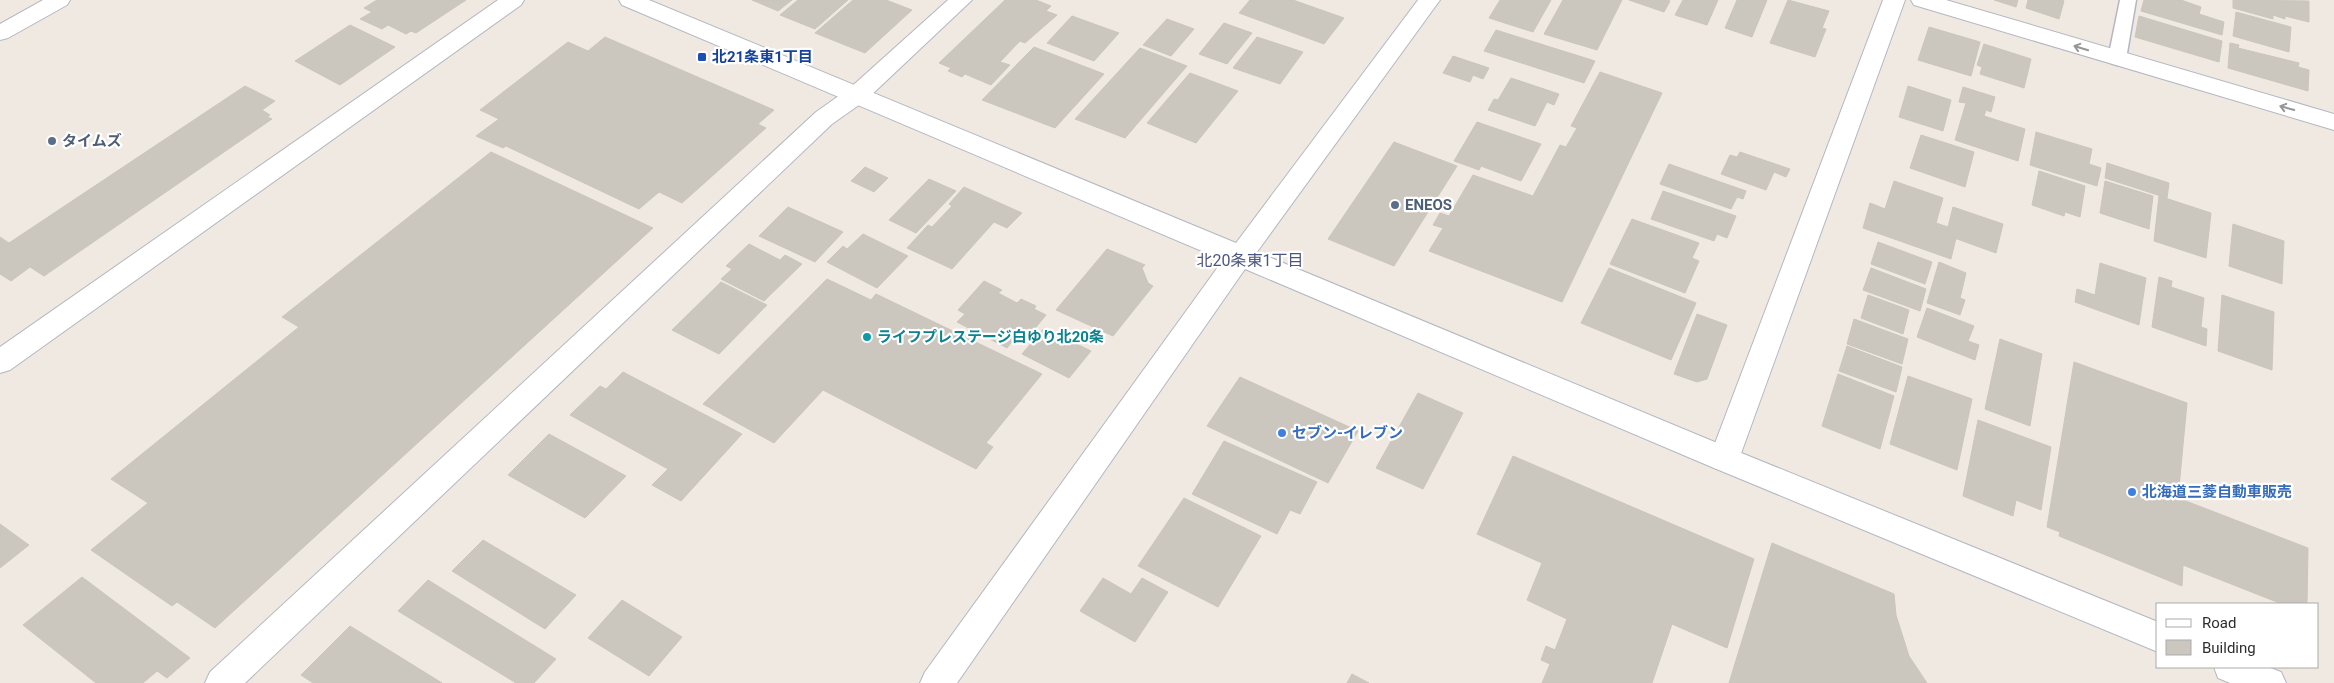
<svg xmlns="http://www.w3.org/2000/svg" width="2334" height="683" viewBox="0 0 2334 683" font-family="Roboto,'Noto Sans JP',sans-serif">
<rect width="100%" height="100%" fill="#efe9e1"/>
<!-- building -->
<path fill="#cbc7bf" stroke="#cbc5ba" d="M377 0H466L416 33 411 31 406 34 388 25 382 29 360 19 372 12 364 8Z
M752 0H792L778 11Z
M798 0H848L815 29 780 15Z
M853 0H886L912 10 865 53 815 33Z
M1005 0H1036L1051 6 1046 11 1057 15 1025 43 1020 41 1000 62 1010 65 991 85 965 74 962 77 948 71 951 68 939 63Z
M1250 0H1293L1344 18 1324 44 1239 13Z
M1500 0H1551L1533 32 1489 18Z
M1563 0H1622L1597 50 1544 34Z
M1629 0H1667L1670 1 1664 12Z
M1683 0H1718L1707 25 1675 15Z
M1737 0H1767L1752 37 1725 28Z
M1788 0 1829 11 1822 28 1826 29 1815 57 1770 43Z
M1994 0H2018L2016 7Z
M2028 0H2062L2064 1 2059 19 2026 8Z
M2144 0H2181L2201 7 2199 14 2224 22 2222 35 2141 11Z
M2233 0 2309 1V22L2285 16V19L2273 15V19L2233 8Z
M2236 12 2291 27 2289 52 2233 36Z
M1072 16 1119 33 1094 61 1047 43Z
M2139 16 2222 41 2219 62 2135 37Z
M1167 19 1194 29 1171 56 1143 45Z
M1224 23 1252 33 1227 64 1199 54Z
M350 25 395 47 340 85 295 61Z
M1929 27 1980 42 1971 76 1918 60Z
M1496 30 1595 61 1584 83 1484 51Z
M605 37 774 110 758 124 766 128 682 203 659 192 639 209 506 146 503 148 476 136 499 119 480 110 568 42 588 51Z
M1257 37 1303 52 1280 84 1233 68Z
M2230 43 2239 45 2238 48 2299 63 2298 67 2309 70 2308 91 2228 68Z
M1984 44 2031 59 2024 88 1980 74 1982 67 1977 65Z
M1034 47 1104 74 1055 128 982 100Z
M1140 48 1187 66 1125 138 1075 119Z
M1453 56 1489 68 1483 79 1473 75 1470 82 1443 73Z
M1600 72 1662 93 1562 302 1429 251 1443 228 1433 225 1440 213 1449 216 1473 175 1533 196 1560 145 1566 147 1577 128 1571 126Z
M1190 73 1238 91 1196 143 1147 123Z
M1511 78 1559 94 1554 105 1547 102 1535 126 1488 110 1494 99 1498 100Z
M245 86 275 101 262 110 270 115 267 117 272 119 44 276 30 267 11 281 0 274V237L9 243Z
M1908 86 1951 100 1943 131 1899 117Z
M1963 87 1995 97 1991 112 1986 110 1984 116 2025 129 2018 161 1955 140 1966 103 1959 102Z
M1477 122 1541 144 1521 181 1481 166 1479 170 1454 161Z
M2036 132 2092 149 2089 164 2101 168 2097 186 2030 165Z
M1921 135 1974 152 1965 187 1910 168Z
M1394 142 1457 166 1394 266 1328 239Z
M491 152 653 228 215 628 177 602 172 606 91 550 148 503 111 479 299 327 282 317Z
M1740 152 1790 169 1786 177 1774 172 1766 190 1721 174 1730 155 1737 157Z
M2107 163 2169 183 2167 198 2105 178Z
M1669 164 1746 191 1743 199 1737 197 1731 209 1660 184Z
M865 167 888 178 874 192 851 181Z
M2039 171 2085 186 2080 217 2065 212 2064 216 2032 205Z
M929 179 956 191 916 233 889 220Z
M1894 181 1943 198 1936 223 1948 227 1946 235 1956 238 1951 259 1863 228 1870 203 1885 209Z
M2105 181 2153 196 2149 229 2100 213Z
M964 187 1022 213 1007 228 994 222 952 269 907 248 928 225 932 227 952 206 949 204Z
M1663 191 1736 216 1727 238 1717 234 1714 241 1651 219Z
M2159 196 2211 213 2206 258 2154 241Z
M788 207 843 232 815 262 759 236Z
M1953 207 2003 224 1996 253 1946 235Z
M1632 219 1699 243 1692 258 1699 261 1685 293 1610 264Z
M2233 224 2284 241 2282 284 2229 266Z
M863 234 908 256 877 288 827 262 843 246 847 249Z
M1878 242 1932 262 1925 284 1871 264Z
M749 244 780 260 785 255 802 264 764 301 721 279 732 269 726 266Z
M1107 249 1145 265 1142 268 1148 283 1153 286 1113 336 1056 310Z
M1939 262 1966 273 1960 298 1965 300 1960 315 1927 303Z
M2100 263 2146 278 2139 325 2075 302 2077 289 2095 295Z
M1609 268 1696 303 1671 360 1581 323Z
M1871 268 1926 289 1920 311 1863 290Z
M2159 277 2172 281 2171 287 2204 298 2201 327 2207 329 2206 346 2152 327Z
M827 279 871 300 876 294 1042 374 986 443 993 447 976 469 823 390 774 443 703 404Z
M984 281 1002 290 998 293 1017 303 1021 299 1036 306 1034 309 1046 315 1027 338 1018 334 1007 348 957 322 965 314 958 310Z
M721 282 767 305 719 354 672 330Z
M1868 295 1909 310 1903 334 1861 318Z
M2222 295 2274 312 2272 370 2218 351Z
M1927 308 1974 326 1968 341 1979 345 1975 360 1917 337Z
M1697 314 1727 325 1707 379 1697 382 1674 374Z
M1854 319 1908 339 1902 364 1847 344Z
M1044 328 1091 351 1069 378 1022 354Z
M2000 339 2042 354 2030 426 1985 409Z
M1847 346 1902 367 1896 392 1839 371Z
M2074 362 2187 403 2178 498 2308 548 2307 604H2282L2183 565 2182 586 2059 536 2060 532 2047 527Z
M623 372 742 434 681 501 652 485 668 469 570 415 600 386 606 389Z
M1838 374 1894 396 1880 449 1822 426Z
M1908 376 1972 399 1957 470 1890 444Z
M1240 377 1358 431 1328 483 1207 426Z
M1418 393 1463 413 1423 489 1376 468Z
M1978 420 2051 447 2041 510 2016 500 2013 516 1963 496Z
M549 434 626 476 585 518 508 475Z
M1224 441 1317 482 1300 514 1290 510 1277 534 1192 494Z
M1513 456 1754 559 1727 648 1672 624 1652 683H1542L1550 664 1541 660 1546 646 1555 650 1567 619 1527 600 1542 563 1477 534Z
M1184 498 1261 536 1218 607 1138 566Z
M0 524 29 545 0 568Z
M483 540 576 595 545 629 452 571Z
M1772 543 1894 594 1896 615 1909 656 1927 683H1729Z
M82 577 190 658 167 678 157 671 143 683H96L23 625Z
M1103 578 1131 594 1142 578 1168 592 1135 642 1080 611Z
M428 580 556 659 534 683H516L398 611Z
M622 600 682 637 649 676 588 638Z
M350 626 442 683H313L301 675Z
M1352 674 1369 683H1347Z"/>
<g fill="none" stroke-linecap="round" stroke-linejoin="round">
<defs>
<path id="service" d="M2120 0H2136L2126 59 2123 63 2117 65 2111 63 2108 59Z"/>
<path id="minor" d="M43 0H70L67 5 8 38 0 40V24Z
M498 0H524L521 5 10 370 0 373V347Z
M948 0H972L866 100 832 124 245 683H205L210 672 816 112 850 88Z
M1883 0H1905L1739 459 1734 468 1724 471 1714 468 1709 459Z"/>
<path id="tertiary" d="M619 0H649L1236 243 1418 0H1440L1257 252 1734 450 2158 622V652L1714 468 1245 269 957 683H920L925 672 1223 260 622 5Z
M1911 0H1946L2334 114V130L1914 5Z
M2214 667H2268L2281 672 2286 683H2230L2218 678Z"/>
</defs>
<!-- service casing -->
<use href="#service" stroke="#b4b7c1" stroke-width="3"/>
<!-- minor casing -->
<use href="#minor" stroke="#b4b7c1" stroke-width="2"/>
<!-- tertiary casing -->
<use href="#tertiary" stroke="#b4b7c1" stroke-width="2"/>
<!-- service -->
<use href="#service" fill="#fff" fill-rule="evenodd"/>
<!-- minor -->
<use href="#minor" fill="#fff" fill-rule="evenodd"/>
<!-- tertiary -->
<use href="#tertiary" fill="#fff" fill-rule="evenodd"/>
</g>
<!-- one-way arrows -->
<defs><path id="oneway-shaft" d="M-6 0H5M1.5-3L5.5 0L1.5 3" fill="none" stroke-width="1.6" stroke-linecap="round" stroke-linejoin="round" transform="scale(1.25)"/></defs>
<g stroke="#969696">
<use href="#oneway-shaft" transform="translate(2081 48) rotate(-163)"/>
<use href="#oneway-shaft" transform="translate(2287 108) rotate(-164)"/>
</g>
<!-- markers -->
<rect fill="#1a4fb4" stroke="#fff" stroke-width="2" x="697" y="52" width="10" height="10" rx="2.5"/>
<g fill="#5c6f8a" stroke="#fff" stroke-width="2">
<circle cx="52" cy="141" r="5"/>
<circle cx="1395" cy="205" r="5"/>
</g>
<circle fill="#0f9aa8" stroke="#fff" stroke-width="2" cx="867" cy="337" r="5"/>
<g fill="#3f7fe0" stroke="#fff" stroke-width="2">
<circle cx="1282" cy="433" r="5"/>
<circle cx="2132" cy="492" r="5"/>
</g>
<g text-anchor="middle" dominant-baseline="central" stroke-width="4.5" stroke-linejoin="round" paint-order="stroke">
<!-- transit labels -->
<g font-size="15" font-weight="bold" fill="#164399" stroke="#fff" text-anchor="start">
<text x="712" y="57">北21条東1丁目</text>
</g>
<!-- service labels -->
<g font-size="15" font-weight="bold" fill="#4e5e75" stroke="#fff" text-anchor="start">
<text x="62" y="141">タイムズ</text>
<text x="1405" y="205">ENEOS</text>
</g>
<!-- culture labels -->
<g font-size="15" font-weight="bold" fill="#0d838f" stroke="#fff" text-anchor="start">
<text x="877" y="337">ライフプレステージ白ゆり北20条</text>
</g>
<!-- shop labels -->
<g font-size="15" font-weight="bold" fill="#366cbe" stroke="#fff" text-anchor="start">
<text x="1292" y="433">セブン-イレブン</text>
<text x="2142" y="492">北海道三菱自動車販売</text>
</g>
<!-- neighbourhood labels -->
<g font-size="16" fill="#4d5680" stroke="#fff">
<text x="1250" y="260">北20条東1丁目</text>
</g>
</g>
<!-- legend -->
<rect x="2156" y="603" width="162" height="65" fill="#ffffff" stroke="#ababab"/>
<rect x="2166" y="619" width="25" height="8" fill="#ffffff" stroke="#ababab"/>
<text x="2202" y="628" font-size="15" fill="#2e2e2e">Road</text>
<rect x="2166" y="640" width="25" height="15" fill="#cbc7bf" stroke="#ababab"/>
<text x="2202" y="653" font-size="15" fill="#2e2e2e">Building</text>
</svg>
